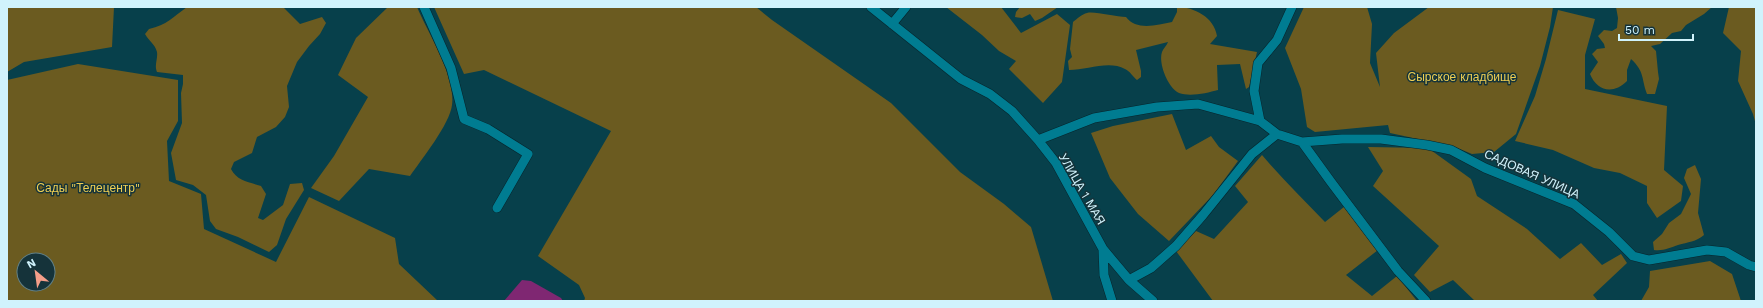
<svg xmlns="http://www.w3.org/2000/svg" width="1763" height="308" viewBox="0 0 1763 308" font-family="'Work Sans',sans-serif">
<rect width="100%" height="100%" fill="#07404b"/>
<!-- green -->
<path fill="#6b5b20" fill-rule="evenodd" d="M7 7H114L112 47 24 62 7 72Z
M187 7H283L300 24 322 17 326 23 320 34 309 46 297 62 287 86 289 107 285 117 276 127 257 137 252 153 234 162 231 169C237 181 249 182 261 186L266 194 258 218 263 220 283 205 290 184 302 183 304 190 286 219 277 245 269 252 238 237 216 229 210 221 206 195 193 185 176 180 171 153 182 123 181 93 183 84V75L157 72C154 65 158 59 157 52 155 44 149 41 145 34L149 29C167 25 173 17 187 7Z
M388 7H417C428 33 456 77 452 105 450 124 421 160 410 176L369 169 339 201 311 188 334 156 368 97 338 75 356 38Z
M434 7H756L772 20 891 103 960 172 1004 204 1031 227 1053 301H584L585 298 579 285 538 256 611 131 484 70 464 74Z
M946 7H1001L1021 33 1057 14 1070 25 1062 82 1043 103 1009 69 1016 61 999 51 982 35Z
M1020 7H1058L1042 18 1035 21 1030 14 1022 18 1015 17 1016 12Z
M1177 7C1194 7 1214 17 1217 36L1210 44 1257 52 1249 87 1246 89 1240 64 1217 65 1218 90C1207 93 1190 97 1179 93 1168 88 1158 63 1162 52 1163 49 1167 45 1168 42L1136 50 1141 71V77L1137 80C1133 77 1130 71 1125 69 1109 60 1087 70 1069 70L1068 61 1072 57 1070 49 1073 22C1077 19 1082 14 1087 13 1094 11 1116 17 1126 17 1136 31 1157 25 1172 22L1177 12Z
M1304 7H1367L1372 24 1370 63 1380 87 1376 53 1394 33 1429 7H1553L1550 27 1540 66 1516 134 1494 152 1472 154 1455 147 1390 133 1388 125 1315 132 1307 127 1301 89 1285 48Z
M1616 7H1712L1704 14 1686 25 1681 31 1672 33 1660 44 1651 46 1656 51 1658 72 1659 79 1655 94H1647C1641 78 1645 72 1631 59L1627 70V81C1613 95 1597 91 1590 74L1598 62 1592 54 1597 49 1605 48 1604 44 1598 36 1604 30 1612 31 1617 28 1618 18Z
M1729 7H1756V125L1753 114 1738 81 1741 51 1723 33Z
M1558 10 1595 19 1585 55V89L1667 106 1664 170 1683 186 1681 201 1657 218 1647 203V186L1620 173 1594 168 1553 150 1515 141 1535 96 1546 59Z
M78 64 178 80V121L167 141 169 181 201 194 204 229 276 262 309 197 395 238 399 264 438 301H7V80ZM24 260H48V284H24Z
M1172 114 1186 150 1211 136 1219 147 1238 161 1213 195 1169 241 1138 214 1110 178 1091 133 1113 126Z
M1368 147 1428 148 1471 179 1477 196 1527 229 1560 259 1581 243 1602 265 1621 254 1627 263 1593 295 1598 301H1475L1453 280 1430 292 1414 275 1439 246 1373 186 1383 171Z
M1262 155C1282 179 1304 200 1325 222L1344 207 1378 250 1346 275 1372 296 1397 276 1417 301H1213L1176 251 1196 231 1214 239 1248 202 1235 186Z
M1695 165 1701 179 1698 213 1704 235C1696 242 1688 242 1678 245 1669 248 1664 251 1654 250L1653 242 1662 234 1669 223 1681 214 1691 194 1684 178 1687 169Z
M1710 261 1732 274 1741 301H1641L1649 287 1650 271Z"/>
<!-- water -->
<path fill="#7f2772" d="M522 280 531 281 561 298 563 301H504Z"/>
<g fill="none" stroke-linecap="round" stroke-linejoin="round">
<defs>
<path id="street" d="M424 7 451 68 464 119 488 129 528 154 497 208
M871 7 961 79 990 94 1012 111 1038 140 1056 163 1103 249 1129 280 1153 301
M892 24 906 7
M1260 121 1254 91 1258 63 1277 40 1292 7
M1038 140 1094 118 1157 107 1198 104 1260 121 1277 134 1302 142 1342 139H1381L1427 145 1451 150 1485 168 1574 204 1609 232 1633 256 1649 260 1707 250 1726 252 1749 265 1756 267
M1302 142 1331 182 1398 271 1426 301
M1103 249 1104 275 1112 301
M1129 280 1151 268 1176 246 1203 215 1252 154 1277 134"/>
</defs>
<!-- street casing -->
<use href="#street" stroke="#05242b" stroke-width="10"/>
<!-- street -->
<use href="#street" stroke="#007c91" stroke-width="9"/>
</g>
<g text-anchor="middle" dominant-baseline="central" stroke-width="3" stroke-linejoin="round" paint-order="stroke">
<!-- park labels -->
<g font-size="12" fill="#efcf53" stroke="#15333a">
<text x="1462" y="77">Сырское кладбище</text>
<text x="88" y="188">Сады "Телецентр"</text>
</g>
<!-- street labels -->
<g font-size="12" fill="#d0f3fc" stroke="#15333a">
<text transform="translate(1532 174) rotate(24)">САДОВАЯ УЛИЦА</text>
<text transform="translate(1082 189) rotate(60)">УЛИЦА 1 МАЯ</text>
</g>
</g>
<!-- border -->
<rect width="1763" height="308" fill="none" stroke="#d0f3fc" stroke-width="16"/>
<!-- north arrow -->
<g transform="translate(36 272) rotate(331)"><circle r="19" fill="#15333a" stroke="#608088"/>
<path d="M0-3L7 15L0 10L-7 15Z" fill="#f49e89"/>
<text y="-6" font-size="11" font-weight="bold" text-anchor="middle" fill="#d0f3fc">N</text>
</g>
<!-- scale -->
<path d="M1619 34v6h74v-6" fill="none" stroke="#d0f3fc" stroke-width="2"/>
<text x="1625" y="34" font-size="12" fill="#d0f3fc" stroke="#15333a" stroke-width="3" paint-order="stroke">50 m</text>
</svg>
